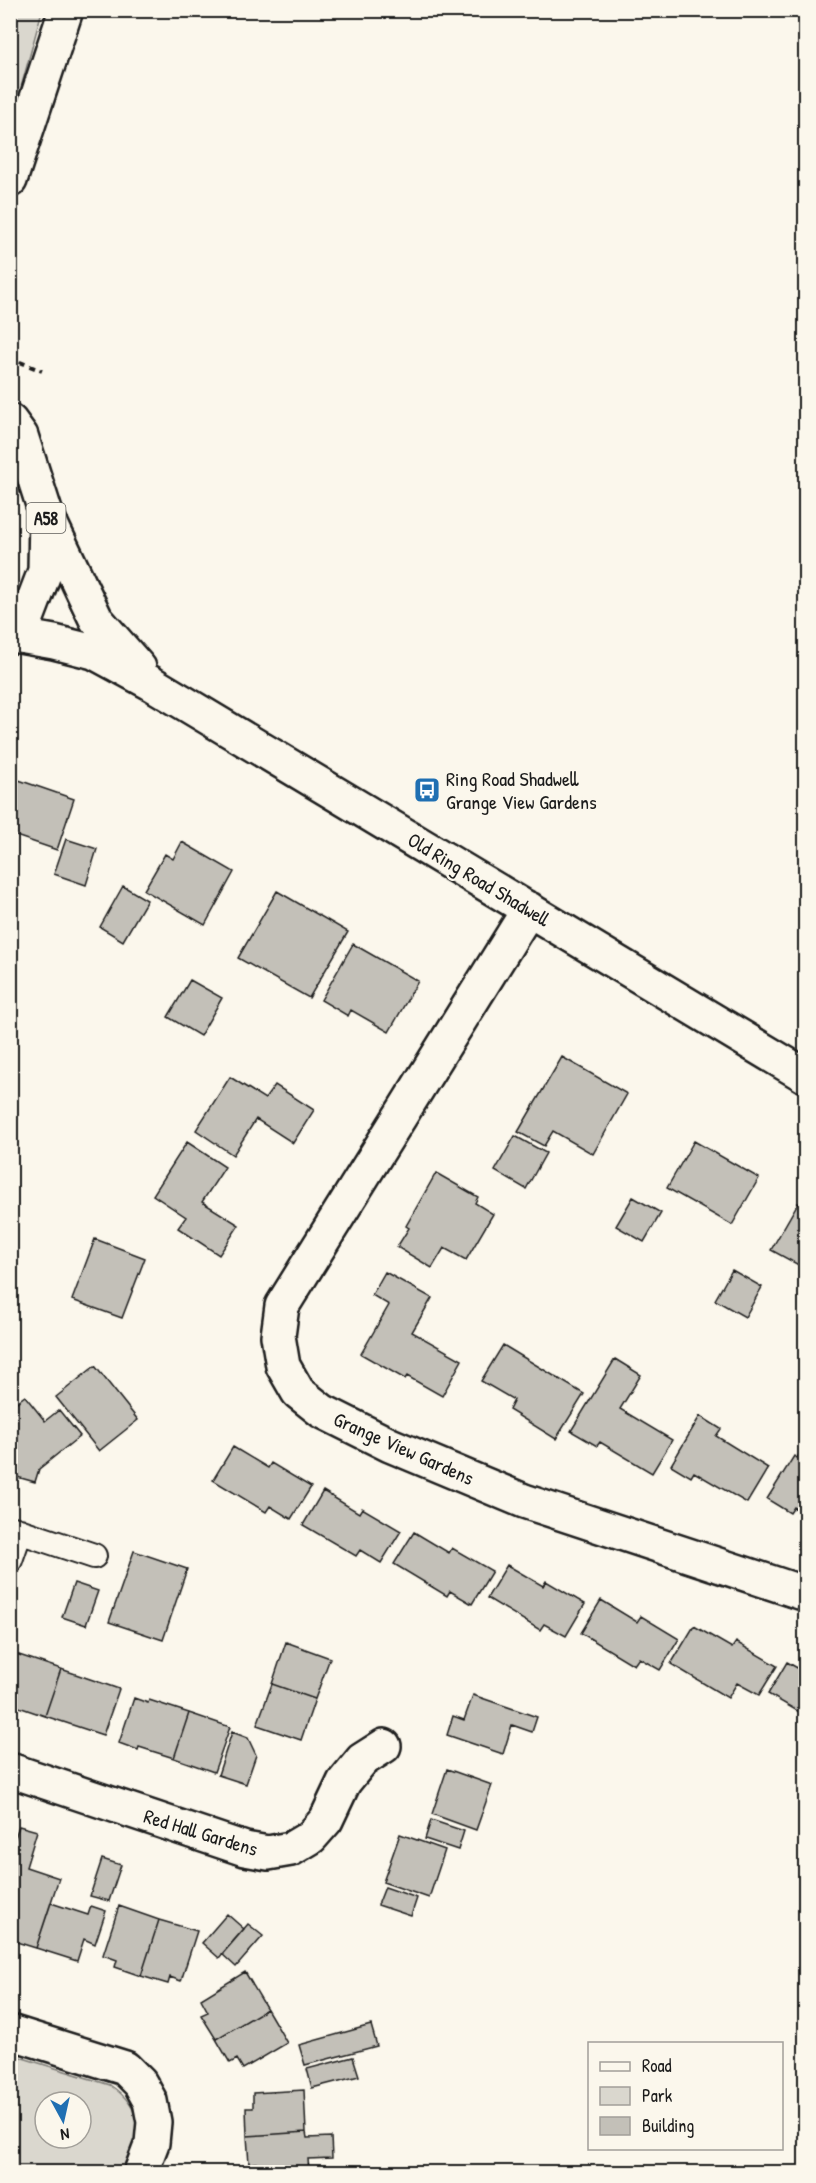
<svg xmlns="http://www.w3.org/2000/svg" width="816" height="2183" viewBox="0 0 816 2183" font-family="'Patrick Hand',sans-serif">
<rect width="100%" height="100%" fill="#fbf7ec"/>
<filter id="ink" filterUnits="userSpaceOnUse"><feTurbulence type="fractalNoise" baseFrequency=".0167" numOctaves="2"/><feDisplacementMap in="SourceGraphic" scale="12" xChannelSelector="R" yChannelSelector="G"/><feConvolveMatrix kernelMatrix="1 2 1 2 8 2 1 2 1" color-interpolation-filters="sRGB"/></filter>
<g filter="url(#ink)">
<!-- green -->
<path fill="#dad7ce" stroke="#7b7a75" stroke-width="1.5" fill-rule="evenodd" d="M11 10 42 11 11 124 10 11Z
M10 2054 110 2085C148 2111 138 2135 125 2172H11ZM45 2102H81V2138H45Z"/>
<!-- building -->
<path fill="#c3c0b8" stroke="#1c1c1c" stroke-width="1.5" d="M10 777 74 799 57 850 10 834Z
M66 839 97 849 86 885 54 874Z
M182 842 234 872 205 925 144 890 165 854 173 859Z
M123 886 147 900 123 941 100 927Z
M277 891 348 932 309 998 238 958Z
M353 944 418 981 389 1032 351 1010 348 1016 321 1000Z
M190 980 222 998 200 1036 168 1017Z
M562 1057 627 1094 593 1154 553 1131 544 1146 518 1132Z
M230 1077 265 1099 275 1085 314 1110 293 1143 256 1119 233 1155 196 1130Z
M515 1136 546 1153 526 1189 495 1171Z
M694 1141 759 1178 732 1225 667 1188Z
M187 1142 225 1167 202 1202 239 1225 219 1255 178 1228 186 1217 153 1195Z
M436 1173 478 1197 475 1203 493 1214 466 1260 444 1248 432 1268 397 1247 409 1228 406 1226Z
M633 1197 661 1213 644 1242 616 1226Z
M798 1203 806 1207V1269L771 1250Z
M95 1239 145 1258 122 1318 72 1300Z
M732 1270 762 1287 745 1317 715 1300Z
M385 1272 432 1298 412 1332 462 1360 442 1396 407 1376 405 1379 361 1354 389 1305 372 1295Z
M503 1345 584 1394 556 1439 509 1410 514 1400 481 1381Z
M615 1359 641 1375 620 1409 672 1440 652 1473 600 1442 597 1446 571 1431Z
M95 1366 138 1420 99 1451 56 1397Z
M25 1396 45 1421 59 1410 80 1436 39 1469 35 1482 10 1475V1449L14 1437 10 1433V1407Z
M700 1416 721 1429 716 1436 768 1468 747 1503 694 1472 691 1477 671 1465Z
M806 1444V1514L794 1507 790 1513 767 1499 794 1456 797 1458Z
M233 1447 268 1468 271 1463 311 1487 291 1519 270 1506 266 1512 213 1480Z
M323 1491 359 1513 362 1508 401 1531 381 1563 360 1550 356 1556 303 1525Z
M414 1532 449 1553 452 1548 492 1571 472 1604 450 1591 447 1596 394 1564Z
M134 1551 187 1569 163 1640 109 1622Z
M507 1565 543 1586 546 1581 585 1604 566 1636 544 1624 540 1630 487 1598Z
M74 1583 98 1591 86 1625 62 1617Z
M601 1600 637 1622 641 1616 679 1639 660 1670 639 1658 634 1665 581 1633Z
M694 1626 732 1648 736 1642 777 1666 759 1695 737 1683 728 1698 671 1664Z
M286 1642 330 1658 315 1699 272 1684Z
M10 1652 61 1669 45 1716 10 1704Z
M787 1662 806 1673V1716L768 1694Z
M61 1669 119 1689 103 1735 45 1716Z
M272 1684 315 1699 301 1740 257 1725Z
M473 1695 537 1717 532 1732 512 1725 503 1754 447 1735 453 1716 464 1720Z
M134 1698 148 1703 149 1700 189 1713 174 1758 139 1747 138 1750 119 1743Z
M189 1713 230 1727 214 1772 174 1758Z
M232 1732 248 1738 256 1755 246 1784 218 1775Z
M447 1769 492 1785 476 1830 432 1814Z
M431 1820 464 1831 458 1850 425 1839Z
M19 1826 37 1831 26 1867 59 1878 36 1948 10 1940V1852Z
M400 1834 445 1850 429 1898 383 1882Z
M102 1859 121 1865 109 1901 90 1896Z
M385 1887 417 1898 411 1916 378 1905Z
M51 1903 88 1915 91 1906 106 1911 95 1944 84 1939 77 1961 36 1948Z
M119 1906 159 1920 141 1976 115 1967 117 1960 103 1955Z
M227 1914 244 1929 219 1958 202 1943Z
M159 1920 197 1931 181 1981 170 1977 168 1984 141 1976Z
M248 1924 263 1936 236 1967 222 1954Z
M245 1972 267 2009 216 2039 201 2015 208 2012 201 1999Z
M267 2009 287 2043 243 2069 237 2059 230 2063 216 2039Z
M371 2025 377 2046 305 2065 299 2045Z
M353 2057 359 2076 312 2088 307 2069Z
M304 2090 306 2132 247 2136 246 2108H253V2093Z
M306 2132 307 2138 331 2137 332 2158 308 2159 309 2171 257 2172 256 2163 249 2164 247 2136Z"/>
<g fill="none" stroke-linecap="round" stroke-linejoin="round">
<defs>
<path id="service" d="M10 1528 94 1556
M10 1560 20 1531"/>
<path id="minor" d="M529 909 282 1306 278 1336 283 1366 298 1392 322 1411 390 1445 524 1501 806 1594
M10 1770 245 1849 268 1853 291 1849 311 1837 326 1820 344 1782 362 1760 384 1746
M10 2032 125 2068 140 2083 150 2101 154 2122 152 2143 141 2172"/>
<path id="secondary" d="M46 514 96 619 139 668
M14 635 54 642 94 652 151 683 806 1076"/>
<path id="primary" d="M10 180 66 10
M10 421 21 436 46 514 45 571 27 618 10 637"/>
</defs>
<!-- service casing -->
<use href="#service" stroke="#1c1c1c" stroke-width="28"/>
<!-- minor casing -->
<use href="#minor" stroke="#1c1c1c" stroke-width="38"/>
<!-- secondary casing -->
<use href="#secondary" stroke="#1c1c1c" stroke-width="38"/>
<!-- primary casing -->
<use href="#primary" stroke="#1c1c1c" stroke-width="38"/>
<!-- path -->
<path stroke="#1c1c1c" stroke-width="4" stroke-dasharray="6 4.5" stroke-linecap="butt" d="M10 358 42 371"/>
<!-- service -->
<use href="#service" stroke="#fbf7ec" stroke-width="24"/>
<!-- minor -->
<use href="#minor" stroke="#fbf7ec" stroke-width="33"/>
<!-- secondary -->
<use href="#secondary" stroke="#fbf7ec" stroke-width="33"/>
<!-- primary -->
<use href="#primary" stroke="#fbf7ec" stroke-width="33"/>
</g>
</g>
<!-- icons -->
<defs>
<symbol id="bus-square" viewBox="-11 -11 22 22"><rect x="-9" y="-9" width="18" height="18" rx="4" fill="#1f6fb2" stroke="#fbf7ec"/><path d="M-5-6H5V4H4V6H2V4H-2V6H-4V4H-5ZM-3.5-4V0h7V-4ZM-3.5 1.2v1.5H-2V1.2ZM2 1.2v1.5H3.5V1.2Z" fill="#fff"/></symbol>
</defs>
<g fill-rule="evenodd">
<use href="#bus-square" x="412" y="775" width="30" height="30"/>
</g>
<g text-anchor="middle" dominant-baseline="central" stroke-width="4.5" stroke-linejoin="round" paint-order="stroke">
<!-- shield labels -->
<rect fill="#fbf7ec" stroke="#5f5e5a" stroke-width="1.5" x="26.5" y="503" width="39" height="30" rx="4.5"/>
<g font-size="18" font-weight="bold" fill="#1c1c1c">
<text x="46" y="518">A58</text>
</g>
<!-- poi labels -->
<g font-size="20" fill="#1c1c1c" stroke="#fbf7ec" text-anchor="start">
<text x="446" y="778">Ring Road Shadwell<tspan x="446" dy="23">Grange View Gardens</tspan></text>
</g>
<!-- street labels -->
<g font-size="20" fill="#1c1c1c" stroke="#fbf7ec">
<text transform="translate(479 879) rotate(31)">Old Ring Road Shadwell</text>
<text transform="translate(404 1448) rotate(24)">Grange View Gardens</text>
<text transform="translate(201 1832) rotate(17)">Red Hall Gardens</text>
</g>
</g>
<!-- margin -->
<rect width="816" height="2183" fill="none" stroke="#fbf7ec" stroke-width="36"/>
<rect x="18" y="18" width="780" height="2147" fill="none" stroke="#1c1c1c" stroke-width="2" filter="url(#ink)"/>
<!-- legend -->
<rect x="588" y="2042" width="195" height="108" fill="#fbf7ec" stroke="#a29f99" stroke-width="1.5"/>
<rect x="600" y="2062" width="30" height="9" fill="#fbf7ec" stroke="#a29f99" stroke-width="1.5"/>
<text x="642" y="2072" font-size="18" fill="#1c1c1c">Road</text>
<rect x="600" y="2087" width="30" height="18" fill="#dad7ce" stroke="#a29f99" stroke-width="1.5"/>
<text x="642" y="2102" font-size="18" fill="#1c1c1c">Park</text>
<rect x="600" y="2117" width="30" height="18" fill="#c3c0b8" stroke="#a29f99" stroke-width="1.5"/>
<text x="642" y="2132" font-size="18" fill="#1c1c1c">Building</text>
<!-- north arrow -->
<g transform="translate(63 2120) rotate(172)"><circle r="28" fill="#fbf7ec" stroke="#a29f99" stroke-width="1.5"/>
<path d="M0-4.5L10 22L0 15L-10 22Z" fill="#1f6fb2"/>
<text y="-9" font-size="16" font-weight="bold" text-anchor="middle" fill="#1c1c1c">N</text>
</g>
</svg>
